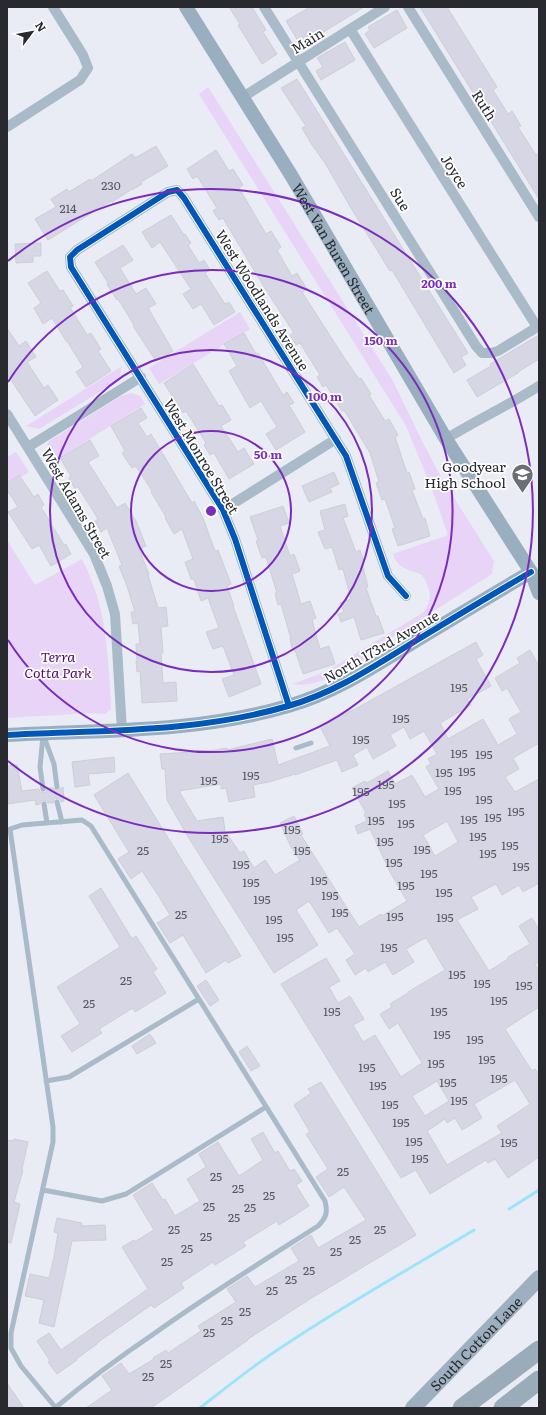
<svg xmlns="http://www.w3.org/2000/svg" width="546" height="1415" viewBox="0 0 546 1415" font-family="Literata,serif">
<rect width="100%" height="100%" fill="#e9ecf4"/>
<!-- green -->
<path fill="#e7d4f7" d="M208 87 393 381 421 439 442 479 494 561 492 574 366 654 365 659C345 669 316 689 293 684L327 671 424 612C433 597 431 590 422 575 408 568 398 570 393 554L448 535 432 489 406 426 199 94Z
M240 312 250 329 159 384 149 368Z
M122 366 119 380 39 429 26 426Z
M131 393 140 396 145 404 53 462 46 456 48 442 121 396Z
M16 452 29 472 7 486V457Z
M7 540 35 585 82 559C88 571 93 583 97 596 108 632 109 672 111 709L105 714 90 713 7 718Z"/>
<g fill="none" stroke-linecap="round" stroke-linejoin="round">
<!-- stream -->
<path stroke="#9de4fb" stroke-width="3" d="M509 1209 539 1190
M200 1408C228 1386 255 1364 285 1345 346 1304 411 1268 474 1230"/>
</g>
<!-- building -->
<path fill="#d6d6e4" stroke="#cecfd5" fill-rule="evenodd" d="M229 7H252L266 30 263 32 277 54 262 64 238 25 240 24Z
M310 7H364L301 46 286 21Z
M420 7H447L497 87 493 90 508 114 512 111 521 126 518 127 536 155 539 153V199Z
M397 10 407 28 374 48 365 34 370 30 368 27Z
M345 42 355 60 321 80 316 71 323 67 317 58Z
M297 79 468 353 461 357 466 365 454 373 392 270 390 271 351 208 325 163 312 145 302 128 306 126 281 88Z
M156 146 168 166 141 182 142 184 132 190V189L112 202 111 201 48 240 35 219 56 207 51 199 67 189 69 192 90 179 91 181 132 154 135 158Z
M216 150 229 171 233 169 243 185 239 188 266 234 271 231 281 247 277 250 292 276 297 273 307 289 302 292 345 359 359 379 361 378 371 394 369 395 385 421 389 419 398 435 395 437 407 473 409 472 415 489 412 490 423 519 425 518 430 536 398 546 392 529 395 528 385 499 382 500 376 483 379 482 370 453 344 410 342 411 326 385 323 387 317 377 320 375 300 343 296 345 290 335 294 333 264 287 223 218 219 220 213 211 217 208 197 176 193 179 187 169Z
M171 215 184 235 185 234 191 243 188 245 199 263 204 260 210 270 205 273 225 304 229 302 235 312 214 325 201 304 193 309 183 294 191 289 160 242 152 248 142 232Z
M41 243V256H33V262L16 263 15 244Z
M123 245 133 260 120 268 136 294 146 288 156 304 148 308 173 351 156 361 133 326 134 325 118 299 117 300 107 284 108 283 95 262Z
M47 271 60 291 63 290 73 306 70 307 87 335 91 333 101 349 98 351 111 371 86 387 76 372 83 367 67 341H66L52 318 43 324 34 308 41 303 28 283Z
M7 328 19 346 26 341 36 357 27 362 44 388 48 385 58 400 35 416 7 374Z
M244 333 256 354 258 353 283 395 287 392 294 403 289 405 305 432 276 450 266 434 277 427 261 401 250 408 229 371 237 366 224 344Z
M539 335V359L518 372V373L477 397 467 380 491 366 490 364Z
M193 364 219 406 222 405 231 420 221 426 238 452 244 448 254 464 229 479 214 453 210 455 204 445 206 443 186 411 183 413 164 383Z
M141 408 147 418 138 423 147 437 151 434 192 503 194 501 203 518 215 551 218 550 231 584 227 586 234 606H233L261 684 229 697 222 679 234 675 223 646 213 649 206 632 219 628 208 598 201 601 194 579H191L185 562 193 559 182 529 174 534 165 518 166 517 151 492 152 491 136 466 132 468 122 453 125 451 111 426Z
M90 440 99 456 88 462 117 508 125 503 136 521 146 546 139 549 149 574 148 575 158 608 166 607 168 626 161 627 163 653H161L163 683 176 682 177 701 142 703 140 671 137 672 136 661H137L136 644H140L138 623 133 624 131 612H135L127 586 119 566 122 565 107 528 101 532 95 521 98 519 78 487 75 489 69 478 71 476 60 458Z
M334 472 339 484 330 488 332 492 309 502 302 486Z
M19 475 34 497 38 494 44 505 41 507 64 545 66 544 71 554 51 566 39 545 32 549 8 512 18 507 7 490V483Z
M345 504 348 516 343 518 356 552 360 550 364 562 362 563 368 587 366 588 376 616H378L384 633 361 640 354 617 341 622 338 614 344 612 340 603 351 599 343 569 339 570 332 547 325 549 318 532 325 530 320 511Z
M283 506 289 523 280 526 290 556 294 554 300 571 292 574 301 604 310 601 316 618 312 620 320 649 329 646 335 664 303 674 295 650 293 651 290 639H291L281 604 278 605 275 593H277L266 557 262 558 256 541 258 540 250 517Z
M476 642 483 655 476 659 491 686 467 699 471 705 440 723 448 739 483 719 498 745 517 734 509 719 521 712 507 688 502 691 495 678 520 663 517 658 530 650 539 666V743L513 758 519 769 505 777 515 792 539 779V883L523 892 519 885 502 895 496 884 471 897 478 909 457 920 489 971 508 959V957L530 944 519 926 532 918 539 930V962L535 964 539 971V1007L505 1029 532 1071 535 1069 539 1074V1157L508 1178 495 1159 488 1163 486 1160 430 1194 416 1170 401 1178 281 984 326 958 340 981 329 987 338 1003 350 996 364 1019 353 1025 363 1042 375 1035 401 1077 422 1063 398 1023 389 1029 380 1014 392 1007 390 1004 408 993V992L445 970 427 939 425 938 406 949 414 962 393 975 385 962 368 972 366 968 355 975 346 960 355 954 337 928 329 933 309 901 296 910 318 945 274 973 190 840 167 800 165 769H162L160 754 209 751 227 748V750L272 739 278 765 330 746 320 726 357 708ZM404 727 410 739 424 731 437 754 428 759 431 764 426 767 439 789 425 797 412 775 395 784 388 771 367 783 365 781 352 788 366 813 364 814 367 821 355 826 358 834 370 829 390 872 407 901 382 916 381 914 359 927 301 835 303 834 294 816 280 823 291 847 300 860 275 875 265 860 254 868 244 851 240 853 225 831 223 817 197 821 179 791 221 784V789L226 788 229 802 255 797 253 785 269 782 295 774V775L337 760 342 772 358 765 353 755 367 747 373 759 396 746 390 735ZM447 821 458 842 435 856 423 835ZM515 1080 530 1104 497 1126 502 1133 447 1165 427 1131 445 1119 447 1123 455 1118 462 1130 482 1118 474 1104ZM437 1081 449 1101 425 1116 412 1096Z
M114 757 115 772 88 774 90 785 75 787 72 762Z
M17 765 22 791 39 789 40 792 43 793 46 792 47 788H53L57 791 63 787 64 801 61 802 60 799 56 798 54 799 53 803H48L44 800 41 801 40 804 36 805 35 800 8 804 7 766Z
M128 773 241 956 228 963 226 960 206 973 183 935 170 943 157 923 170 915 158 895 142 871 131 879 118 859 129 852 94 795Z
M101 888 132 939 136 936 157 969 153 972 166 993 135 1012 133 1008 99 1029 102 1033 72 1052 61 1036 80 1024 57 987 120 947 89 896Z
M206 980 219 1000 210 1006 197 986Z
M150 1034 156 1043 137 1054 132 1046Z
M247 1046 260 1066 251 1071 239 1052Z
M321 1082 416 1235 310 1299 248 1339V1340L151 1408H86L112 1390 102 1376 121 1363 129 1374 154 1359 153 1358 166 1350 168 1353 201 1331 198 1326 236 1302 227 1289 247 1276 255 1287 299 1261 291 1248 311 1235 318 1248 366 1220 344 1187 329 1197 316 1177 328 1169 306 1134 310 1132 294 1105 311 1093 308 1089Z
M263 1132 275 1153 278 1151 290 1171 294 1169 302 1181 296 1185 309 1206 279 1225 277 1221 243 1242 246 1246 215 1265 213 1262 181 1283 184 1288 154 1308 151 1305 97 1343V1344L76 1359 77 1360 57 1374 48 1362 50 1361 37 1341 49 1333 61 1350 148 1289 122 1247 134 1240V1242L154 1230 133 1195 152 1183 163 1200 165 1199 175 1216 200 1201 187 1179 206 1167 199 1154 218 1142 239 1176 263 1160 251 1139Z
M14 1139 28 1142 22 1169 23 1170 14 1202 20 1204 11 1243 7 1242V1140L13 1141Z
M57 1218 82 1223 81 1226 105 1225 106 1240 72 1241 54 1327 39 1323 44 1300 25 1296 30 1274 49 1278 54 1257 58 1233 54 1232Z
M7 1383 24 1408H7Z"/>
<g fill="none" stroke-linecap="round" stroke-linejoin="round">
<!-- lane -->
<path stroke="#a9bac8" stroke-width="5" d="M43 734 54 764 57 787
M43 736 40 767 43 789
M296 748 311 743
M57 802 62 822
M44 804 47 823
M46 1081 69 1077 199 999
M43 1190 102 1201 126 1194 266 1107
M55 1408C87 1381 121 1356 155 1333 208 1295 263 1261 318 1226 326 1218 328 1213 325 1201L91 826 82 820 22 825 10 829 53 1127V1142L11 1333V1348L21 1366 56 1408"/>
<!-- street -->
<path stroke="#a9bac8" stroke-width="10" d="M264 7 476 346 482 353H491L498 351 539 326
M408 7 539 217
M350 29 537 327
M243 97 385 7
M7 127 80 80 88 68 83 55 53 7
M7 414 94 554 107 586 115 614 122 731
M446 439C477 420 509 405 539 386
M28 447 141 377
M223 510 336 439
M289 706 235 539 223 510 71 267 70 257 77 250 168 192 177 190 184 198 346 456 388 576 406 596"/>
<!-- secondary -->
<g stroke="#99aebf" stroke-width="14">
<path id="s1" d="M186 7 291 175 446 439 531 572 539 593"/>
<path d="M7 735C101 730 197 733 288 706 335 693 376 665 417 640 455 617 493 594 531 572"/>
</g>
<!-- primary -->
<path stroke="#9eb0c0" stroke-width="16" id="s2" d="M413 1408 539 1278"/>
<!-- highway -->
<path stroke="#9aabba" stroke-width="19" d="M462 1408 539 1350
M503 1408 539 1380"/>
<defs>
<path id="cycleway" d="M289 706 235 539 223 510 71 267 70 257 77 250 168 192 177 190 184 198 346 456 388 576 406 596
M7 735C101 730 197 733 288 706 335 693 376 665 417 640 455 617 493 594 531 572"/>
</defs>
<!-- cycleway casing -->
<use href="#cycleway" stroke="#fff" stroke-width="8"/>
<!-- cycleway -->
<use href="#cycleway" stroke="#0057b8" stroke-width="6"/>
</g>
<!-- distance rings -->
<g fill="none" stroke="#7b2cbf" stroke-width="2">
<circle cx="211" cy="511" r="80"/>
<circle cx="211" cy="511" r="161"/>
<path d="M8 382A241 241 0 1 1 8 640"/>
<path d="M8 261A322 322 0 1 1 8 761"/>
</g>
<!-- icons -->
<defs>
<symbol id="school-pin" viewBox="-11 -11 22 30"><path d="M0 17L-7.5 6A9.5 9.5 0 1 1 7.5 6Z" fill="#6c6e75" stroke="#fff"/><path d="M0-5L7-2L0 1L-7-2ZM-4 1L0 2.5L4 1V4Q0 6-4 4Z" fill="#fff"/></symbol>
</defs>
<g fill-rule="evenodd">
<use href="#school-pin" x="510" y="462" width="25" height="34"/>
</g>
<g text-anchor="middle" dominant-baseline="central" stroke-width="3.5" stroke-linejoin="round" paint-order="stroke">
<!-- number labels -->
<g font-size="12" fill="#565860">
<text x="111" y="185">230</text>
<text x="68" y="208">214</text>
<text x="459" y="687">195</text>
<text x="401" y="718">195</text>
<text x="361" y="739">195</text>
<text x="459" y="753">195</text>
<text x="484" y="754">195</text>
<text x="467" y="771">195</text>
<text x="444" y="772">195</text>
<text x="251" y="775">195</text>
<text x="209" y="780">195</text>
<text x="386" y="784">195</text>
<text x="453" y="790">195</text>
<text x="361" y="791">195</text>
<text x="484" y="799">195</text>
<text x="397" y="803">195</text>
<text x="516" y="811">195</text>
<text x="493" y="817">195</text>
<text x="469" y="819">195</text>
<text x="376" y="820">195</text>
<text x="406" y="823">195</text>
<text x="292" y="829">195</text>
<text x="478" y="836">195</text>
<text x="220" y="838">195</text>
<text x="385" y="841">195</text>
<text x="510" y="845">195</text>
<text x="422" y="849">195</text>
<text x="143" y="850">25</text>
<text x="302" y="850">195</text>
<text x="488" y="853">195</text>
<text x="394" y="862">195</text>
<text x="241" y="864">195</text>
<text x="521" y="866">195</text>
<text x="429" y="873">195</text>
<text x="319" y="880">195</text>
<text x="251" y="882">195</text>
<text x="406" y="885">195</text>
<text x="444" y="892">195</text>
<text x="330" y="895">195</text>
<text x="262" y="899">195</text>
<text x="340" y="912">195</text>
<text x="181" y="914">25</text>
<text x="395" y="916">195</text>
<text x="445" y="917">195</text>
<text x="274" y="919">195</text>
<text x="285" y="937">195</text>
<text x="389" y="947">195</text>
<text x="457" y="974">195</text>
<text x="126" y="980">25</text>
<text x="482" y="983">195</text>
<text x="524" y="985">195</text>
<text x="499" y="1000">195</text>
<text x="89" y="1003">25</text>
<text x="332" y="1011">195</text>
<text x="439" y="1011">195</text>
<text x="442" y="1034">195</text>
<text x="475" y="1039">195</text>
<text x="487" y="1059">195</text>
<text x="436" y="1063">195</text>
<text x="367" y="1067">195</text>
<text x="499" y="1078">195</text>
<text x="448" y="1082">195</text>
<text x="378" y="1085">195</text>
<text x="459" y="1100">195</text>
<text x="390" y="1104">195</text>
<text x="401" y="1122">195</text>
<text x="414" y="1141">195</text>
<text x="509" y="1142">195</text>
<text x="420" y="1158">195</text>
<text x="343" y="1171">25</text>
<text x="216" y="1176">25</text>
<text x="238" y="1188">25</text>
<text x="269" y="1195">25</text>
<text x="209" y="1206">25</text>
<text x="250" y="1207">25</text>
<text x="234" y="1217">25</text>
<text x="174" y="1229">25</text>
<text x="380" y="1229">25</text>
<text x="206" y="1236">25</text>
<text x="355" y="1239">25</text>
<text x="187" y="1248">25</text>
<text x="336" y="1251">25</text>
<text x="167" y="1261">25</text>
<text x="309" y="1270">25</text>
<text x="291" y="1279">25</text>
<text x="272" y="1290">25</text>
<text x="245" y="1311">25</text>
<text x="227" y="1320">25</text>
<text x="209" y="1332">25</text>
<text x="166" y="1363">25</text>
<text x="148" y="1376">25</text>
</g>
<!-- street labels -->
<g font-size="14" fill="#282a30" stroke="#fff">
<text transform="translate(307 40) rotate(-32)">Main</text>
<text transform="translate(485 105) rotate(58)">Ruth</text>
<text transform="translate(455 171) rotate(58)">Joyce</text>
<text transform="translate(401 199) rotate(58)">Sue</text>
<text stroke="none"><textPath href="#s1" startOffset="283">West Van Buren Street</textPath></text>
<text transform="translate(263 300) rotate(58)">West Woodlands Avenue</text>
<text transform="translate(202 456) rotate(59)">West Monroe Street</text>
<text transform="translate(77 503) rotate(60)">West Adams Street</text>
<text transform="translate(381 646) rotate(-30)">North 173rd Avenue</text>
<text stroke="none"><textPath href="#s2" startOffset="90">South Cotton Lane</textPath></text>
</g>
<!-- poi labels -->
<g font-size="14" fill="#282a30" stroke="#fff" text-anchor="end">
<text x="506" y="466">Goodyear<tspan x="506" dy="16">High School</tspan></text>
</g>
<!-- park labels -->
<g font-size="14" font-style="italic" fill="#52076d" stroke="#fff">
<text x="58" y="656">Terra<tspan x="58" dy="16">Cotta Park</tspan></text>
</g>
</g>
<circle cx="211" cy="511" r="6" fill="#7b2cbf" stroke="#fff" stroke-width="2"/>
<g font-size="12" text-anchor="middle" font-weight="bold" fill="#7b2cbf" stroke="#fff" stroke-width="3.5" stroke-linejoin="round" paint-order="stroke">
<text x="439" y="288">200 m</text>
<text x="381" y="345">150 m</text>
<text x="325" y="401">100 m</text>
<text x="268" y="459">50 m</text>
</g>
<!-- border -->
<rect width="546" height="1415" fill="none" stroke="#282a30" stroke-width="16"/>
<!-- north arrow -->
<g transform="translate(32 32) rotate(58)" stroke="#ffffff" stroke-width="3" paint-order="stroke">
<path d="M0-3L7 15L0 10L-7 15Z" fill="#282a30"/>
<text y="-6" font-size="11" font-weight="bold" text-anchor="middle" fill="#282a30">N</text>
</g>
</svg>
